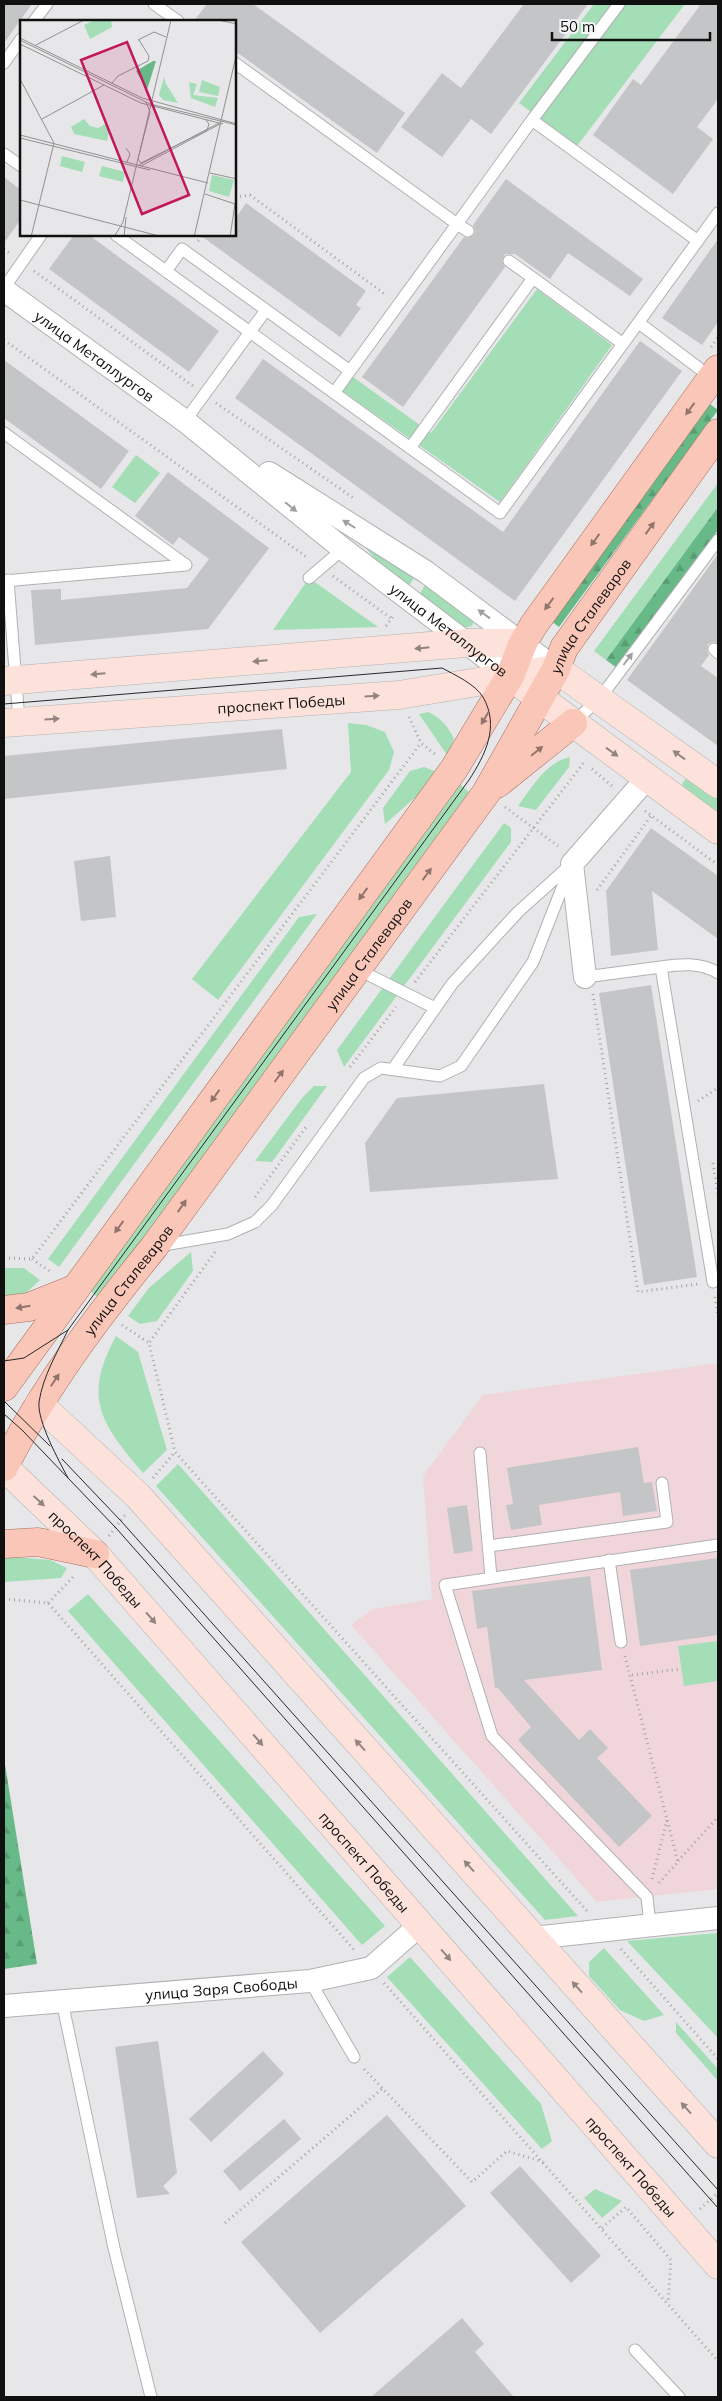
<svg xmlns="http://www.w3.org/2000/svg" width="722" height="2401" viewBox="0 0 722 2401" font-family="Mulish,sans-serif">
<defs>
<pattern id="forest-firs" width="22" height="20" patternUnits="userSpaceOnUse" patternTransform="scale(1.25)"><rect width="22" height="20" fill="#67b987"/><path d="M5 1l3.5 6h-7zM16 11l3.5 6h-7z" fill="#589e74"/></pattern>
</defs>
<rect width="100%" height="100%" fill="#e7e7e9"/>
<!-- education -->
<path fill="#f0d6db" d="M718 1363V1889L597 1902 351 1625 372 1609 432 1599 423 1476 483 1395Z"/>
<!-- grass -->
<path fill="#a3deb7" d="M594 4H685L577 146 519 103Z
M537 289 612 345 500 502 342 391 353 377 431 433Z
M136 455 160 473 135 503 112 487Z
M718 483V507L606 660 594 651Z
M366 548 390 558 416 575 407 589 383 569Z
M309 578 378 627 273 630Z
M427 582 475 618 472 626 462 628 417 598Z
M428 712C441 718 448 726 454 739L447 755 419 714Z
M348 723 366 725 385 732 394 752 389 770 218 1000 192 979 351 772Z
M570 757 569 767 536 810 518 806C533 786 545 763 570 757Z
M424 767 437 772 426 788 385 824 383 808 410 771Z
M687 777 718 795V817L686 794 682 784Z
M459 783 469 792 100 1299 89 1290Z
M504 823 511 828V842L344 1067 337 1050Z
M317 914 59 1267 48 1259 299 917Z
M314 1086H327L272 1162 255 1161 302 1098Z
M191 1252 193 1271 157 1321 140 1324 128 1316 149 1288Z
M4 1268H24L40 1280 26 1293 4 1301Z
M116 1336 138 1352 167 1450 143 1473C101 1423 82 1399 116 1336Z
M178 1464 578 1916 545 1920 156 1486Z
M4 1556 50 1560 67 1568 61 1578 4 1582Z
M88 1594 385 1926 362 1945 68 1611Z
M718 1641V1681L684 1686 678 1646Z
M717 1933 718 2038 627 1941Z
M604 1948 664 2015 644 2021 620 2010 589 1976V1962Z
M410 1957 541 2104 552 2141 542 2149 387 1977Z
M676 2022 718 2069V2081L676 2033Z
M595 2189 622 2201 602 2218 584 2198Z"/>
<!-- forest -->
<path fill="url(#forest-firs)" d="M707 402 718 410 559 627 547 618Z
M718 507V530L617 668 606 660Z
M4 1758 37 1964 4 1969Z"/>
<!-- building -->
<path fill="#c4c5c6" d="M4 4H32L4 43Z
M207 4H253L405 113 377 153 235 51V21H194Z
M524 4H588L491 134 471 119 442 157 401 127 442 73 461 88Z
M701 4H718V99L697 127 713 139 673 194 593 135 633 79 641 85Z
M4 177 21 190V219L4 243Z
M506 179 643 279 630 296 568 253 550 279 515 254H505L502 261 505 267 403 407 362 377 464 237 468 238 474 235 475 231 473 225Z
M246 203 366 291 356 305 361 308 340 337 200 235H235V219Z
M74 235H89L219 331 189 372 49 269Z
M718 239V322L702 345 662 318Z
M640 341 682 371 515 601 235 398 263 359 503 532Z
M4 360 129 451 101 489 4 418Z
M168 472 269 548 208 629 35 645 31 590 61 589V600L187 588 209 559 179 537 173 545 135 516Z
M718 554V643L713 642 708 644 707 650 709 655 701 666 718 678V746L627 680Z
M282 729 287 769 4 799V756Z
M651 828 718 876V939L652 891 658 950 611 956 606 891Z
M110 856 116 917 81 921 74 861Z
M651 985 697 1277 644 1285 599 993Z
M544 1084 558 1179 370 1192 365 1143 397 1098Z
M638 1447 644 1483 652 1482 657 1511 623 1516 620 1492 539 1505 542 1525 511 1530 506 1505 513 1504 507 1468Z
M467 1505 473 1551 454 1554 447 1508Z
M718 1558V1635L640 1646 630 1570Z
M590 1576 602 1670 524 1680 579 1740 590 1729 608 1748 597 1758 652 1816 619 1847 518 1740 531 1727 498 1688H495L487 1627 477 1629 472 1591Z
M158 2041 177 2173 163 2186 170 2194 137 2198 115 2047Z
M263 2051 284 2074 211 2142 189 2119Z
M387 2115 466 2206 320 2333 241 2242Z
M284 2119 301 2139 240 2191 223 2171Z
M520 2166 601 2256 571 2283 490 2193Z
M462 2318 484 2344 475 2352 514 2397H371Z"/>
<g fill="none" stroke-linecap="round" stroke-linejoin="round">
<defs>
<path id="lane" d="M154 4 178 21
M34 21 47 4
M4 63 21 39
M235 63 457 224 334 393
M532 120 619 4
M4 154 21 166
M468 231 457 224 532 120 698 241
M116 235 500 513 718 213
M509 261 533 278
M166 271 182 249 350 371
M4 288 41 235
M639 323 712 378
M185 421 266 310
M4 433 186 565
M410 448 533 278 623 344
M309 578 343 549
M8 580 19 721
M4 581 186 565
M714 649 718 653
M573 723 600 698 718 540
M357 969 435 1008
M585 977 661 967
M393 1069 452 984 518 912 568 867
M158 1246 228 1234 255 1222 272 1205 364 1078 381 1068 440 1076 461 1066 533 962 568 873
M713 1282 661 967C680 964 701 962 718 973
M480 1453 491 1577
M489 1546 667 1522 662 1483
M609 1560 621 1642
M650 1925 647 1897 492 1736 445 1585 718 1545
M310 1981 354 2057
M62 2001 114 2248 151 2397
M635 2350 679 2397"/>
<g id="street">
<path id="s1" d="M4 290 185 421 343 549 510 676"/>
<path d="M269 473 426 572 556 669"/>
<path d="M585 977 572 864 647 778"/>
<path d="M533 1938 718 1918"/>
<path id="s2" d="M4 2006 310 1981 371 1968 420 1925"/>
</g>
<g id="secondary">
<path d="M4 681 466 643H523"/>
<path d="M522 685 718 830"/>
<path id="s3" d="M4 723 399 695 556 669 718 784"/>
<path d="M39 1404 138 1496 718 2144"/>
<path id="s4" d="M4 1467 95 1554 718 2265"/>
</g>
<g id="primary">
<path d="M497 784 573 723"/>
<path d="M4 1310 29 1307 74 1289"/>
<path d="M4 1387 454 769 510 676 523 643 533 626 718 369"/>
<path id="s5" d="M4 1467C44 1387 98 1316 154 1247L486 793 556 669 564 648 718 433"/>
<path d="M4 1544 38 1542 95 1554"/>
</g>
</defs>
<!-- lane casing -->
<use href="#lane" stroke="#b0b1b2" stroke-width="13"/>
<!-- street casing -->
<use href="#street" stroke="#b0b1b2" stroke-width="24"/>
<!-- secondary casing -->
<use href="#secondary" stroke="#b0b1b2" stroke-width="29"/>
<!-- primary casing -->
<use href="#primary" stroke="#a66e5d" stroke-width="29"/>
<!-- path -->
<path stroke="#a5a5a6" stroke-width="3" stroke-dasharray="1 4" stroke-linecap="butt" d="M235 197 250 195 386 295
M198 241 203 235
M4 249 11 254
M34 271 193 386
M4 340 308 558
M711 347 718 337
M216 403 355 499
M333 576 392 619
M386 626 394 615
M409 717 421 743 436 755
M592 769 612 786
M505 807 558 846
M645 811 718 865
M597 890 651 816
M415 982 585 761
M593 994 638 1292 698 1284
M350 1067 396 1007
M698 1101 718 1088
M713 1163 718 1194
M255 1197 306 1127
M215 1252 149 1343 175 1452 587 1911
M4 1258 32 1259 421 743
M32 1259 51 1272
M715 1297 718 1316
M122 1325 149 1343
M153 1478 175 1452
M109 1536 125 1515
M4 1599 48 1603 355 1951
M48 1603 75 1575
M625 1656 678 1862 657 1885
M632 1675 681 1669
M678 1861 718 1817
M652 1879 667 1820
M621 1949 718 2059
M384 1983 718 2361
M364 2069 472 2182 507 2151 543 2162
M700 2209 718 2193
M225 2223 383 2088
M602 2228 626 2207 671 2260 668 2303"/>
<!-- lane -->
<use href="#lane" stroke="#fff" stroke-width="11"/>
<!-- street -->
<use href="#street" stroke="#fff" stroke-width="22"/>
<!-- secondary -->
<use href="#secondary" stroke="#fde2db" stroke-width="28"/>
<!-- primary -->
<use href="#primary" stroke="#fac6b7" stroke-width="28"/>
<!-- tram -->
<path stroke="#282828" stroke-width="1" d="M4 704 442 668C455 675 475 684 483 697 500 727 485 755 469 780L68 1330C57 1353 43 1376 39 1402 37 1421 59 1461 68 1478
M4 1361 24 1358 68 1330
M4 1401 50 1446
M4 1414 22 1430 116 1528 718 2208
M62 1459 121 1521 718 2190"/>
</g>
<!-- one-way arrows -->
<defs><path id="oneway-solid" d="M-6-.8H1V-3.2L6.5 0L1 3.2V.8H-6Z" transform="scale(1.25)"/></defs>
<g fill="#91746c">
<use href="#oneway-solid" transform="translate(690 409) rotate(126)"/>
<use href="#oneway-solid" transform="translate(650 528) rotate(-54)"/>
<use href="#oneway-solid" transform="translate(595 540) rotate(126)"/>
<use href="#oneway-solid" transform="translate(549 604) rotate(126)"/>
<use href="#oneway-solid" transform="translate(485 718) rotate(121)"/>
<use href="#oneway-solid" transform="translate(537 751) rotate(-39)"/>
<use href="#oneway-solid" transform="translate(427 874) rotate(-54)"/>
<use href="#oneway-solid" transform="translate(363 894) rotate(126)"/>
<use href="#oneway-solid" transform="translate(279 1076) rotate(-53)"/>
<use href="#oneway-solid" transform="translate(215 1096) rotate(126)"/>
<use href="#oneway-solid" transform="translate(182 1206) rotate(-55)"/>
<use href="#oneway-solid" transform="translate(119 1227) rotate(126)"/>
<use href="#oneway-solid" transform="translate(23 1307) rotate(171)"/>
<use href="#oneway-solid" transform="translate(55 1380) rotate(-56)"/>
</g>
<g fill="#9f9f9f">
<use href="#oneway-solid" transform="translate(291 507) rotate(39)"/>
<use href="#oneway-solid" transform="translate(349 524) rotate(-148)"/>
<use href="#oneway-solid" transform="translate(484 614) rotate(-144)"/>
<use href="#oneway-solid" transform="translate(628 659) rotate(-53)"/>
</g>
<g fill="#928480">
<use href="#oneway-solid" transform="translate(422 648) rotate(174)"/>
<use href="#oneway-solid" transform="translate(260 661) rotate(175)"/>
<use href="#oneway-solid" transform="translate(98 674) rotate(175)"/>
<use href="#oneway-solid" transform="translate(372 696) rotate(-4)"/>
<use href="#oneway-solid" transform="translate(52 719) rotate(-4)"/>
<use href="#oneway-solid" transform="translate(612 752) rotate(36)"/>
<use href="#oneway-solid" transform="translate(679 755) rotate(-144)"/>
<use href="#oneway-solid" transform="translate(39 1501) rotate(43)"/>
<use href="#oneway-solid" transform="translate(151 1618) rotate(49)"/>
<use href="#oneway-solid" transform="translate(258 1740) rotate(49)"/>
<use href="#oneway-solid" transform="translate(360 1745) rotate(-132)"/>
<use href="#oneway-solid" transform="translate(469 1866) rotate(-132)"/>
<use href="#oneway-solid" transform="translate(446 1955) rotate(49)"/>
<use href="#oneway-solid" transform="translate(577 1987) rotate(-132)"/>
<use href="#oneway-solid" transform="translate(686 2108) rotate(-132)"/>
</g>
<g text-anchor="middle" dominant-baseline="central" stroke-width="4" stroke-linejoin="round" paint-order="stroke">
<!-- street labels -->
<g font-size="15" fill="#101010" stroke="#f4f5f6">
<text stroke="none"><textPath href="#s1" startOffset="112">улица Металлургов</textPath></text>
<text stroke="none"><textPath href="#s5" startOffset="1035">улица Сталеваров</textPath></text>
<text stroke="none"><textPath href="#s1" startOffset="560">улица Металлургов</textPath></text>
<text stroke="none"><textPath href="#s3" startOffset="278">проспект Победы</textPath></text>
<text stroke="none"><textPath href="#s5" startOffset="630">улица Сталеваров</textPath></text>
<text stroke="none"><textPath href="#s5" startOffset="225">улица Сталеваров</textPath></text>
<text stroke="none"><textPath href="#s4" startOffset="130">проспект Победы</textPath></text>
<text stroke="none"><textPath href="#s4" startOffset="535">проспект Победы</textPath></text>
<text stroke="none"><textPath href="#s2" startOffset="218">улица Заря Свободы</textPath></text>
<text stroke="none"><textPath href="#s4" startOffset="940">проспект Победы</textPath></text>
</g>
</g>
<!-- overview -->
<g transform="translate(20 20)">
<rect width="216" height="216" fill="#e7e7e9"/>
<path d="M75 0H91L92 7 70 19 64 5ZM144 57 146 64 158 83 143 80 139 75ZM182 60 200 67 198 76 179 72ZM169 62 177 64 173 75 198 78 195 87 171 78ZM64 99 70 106 78 108 85 104 89 111 87 121 54 114 51 107ZM42 136 65 142 62 152 40 146ZM82 146 105 152 103 162 79 156ZM192 155 214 160 209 177 189 171Z" fill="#a3deb7"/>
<path d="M133 41H136L127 70 116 51Z" fill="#67b987"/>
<path fill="none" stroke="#919192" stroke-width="1" d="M198 0 217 4M0 18 122 78 217 104M0 20 130 84 217 105M118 20 134 12 146 17M0 24 121 83 203 104M16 25 64 0M0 59 34 123 11 217M92 63 98 56 128 41 129 36 119 20M126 82 130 92 118 139 121 143 187 110 189 104 185 99M22 99 84 65M0 115 188 163M0 118 130 150M106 128 110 134 107 142M119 145 199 103M121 146 200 104M190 153 217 159M185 174 215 184 210 217M0 180 143 217M94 217 103 202 151 0M104 217 106 197M174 217 217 32"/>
<path fill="#c2185b" fill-opacity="0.15" stroke="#c2185b" stroke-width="2.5" d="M107 22 169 175 122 194 61 40Z"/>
<rect width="216" height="216" fill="none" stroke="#101010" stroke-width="2.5"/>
</g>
<!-- border -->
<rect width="722" height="2401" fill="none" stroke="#101010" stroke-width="10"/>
<!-- scale -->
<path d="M552 32v8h158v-8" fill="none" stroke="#101010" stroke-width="2.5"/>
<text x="560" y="32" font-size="15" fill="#101010" stroke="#f4f5f6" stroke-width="4" paint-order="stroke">50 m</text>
</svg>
